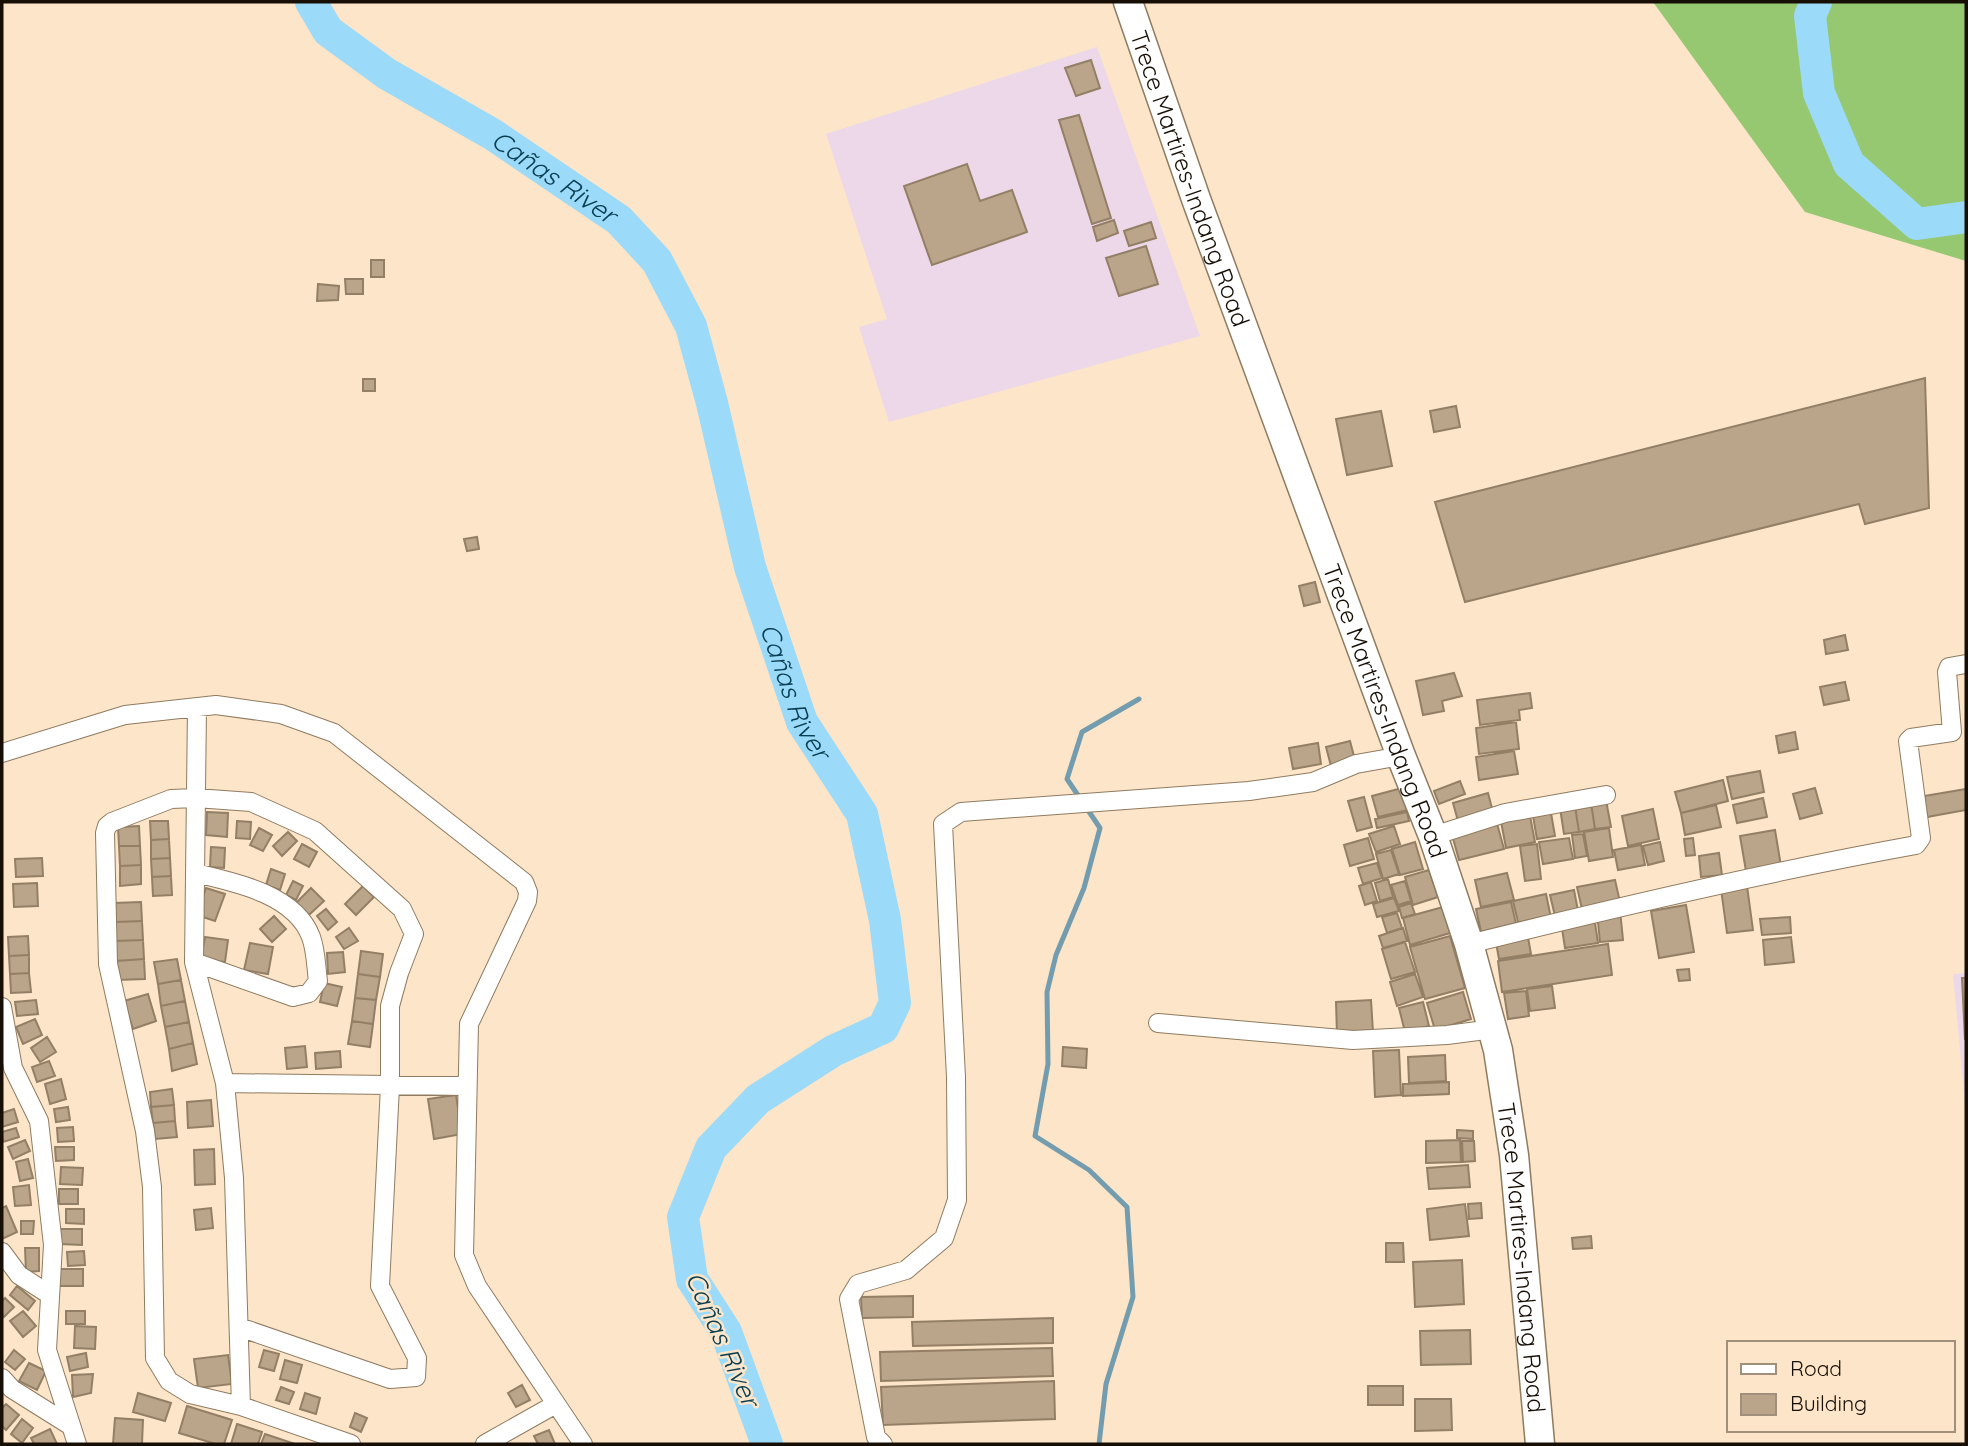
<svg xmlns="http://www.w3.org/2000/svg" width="1968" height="1446" viewBox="0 0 1968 1446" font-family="Quicksand,sans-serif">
<rect width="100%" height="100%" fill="#fce5c9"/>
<!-- industrial -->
<path fill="#ecd8e8" d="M1097 47 1200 336 889 422 859 327 887 319 826 134Z
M1966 973V1115L1953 974Z"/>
<!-- forest -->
<path fill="#96c871" d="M1653 2H1966V261L1805 212Z"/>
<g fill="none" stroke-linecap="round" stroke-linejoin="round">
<!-- stream -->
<path stroke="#739daf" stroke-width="5" d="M1099 1444 1106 1384 1133 1297 1127 1207 1089 1170 1035 1136 1048 1064 1047 992 1056 955 1084 888 1100 828 1067 779 1082 732 1139 699"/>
<!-- river -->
<g stroke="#9bdaf8" stroke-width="32">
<path id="s1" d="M311 2 328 31 387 74 492 134 619 220 657 261 691 326 712 403 750 567 802 722 862 814 885 920 895 1003 883 1028 833 1051 758 1099 711 1148 683 1217 692 1279 726 1332 767 1444"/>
<path d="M1816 2 1810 16 1819 93 1849 164 1917 224 1966 217"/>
</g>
</g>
<!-- building -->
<path fill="#baa58a" stroke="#937f65" stroke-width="2" d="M1091 60 1100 88 1076 96 1065 68Z
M1079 115 1111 218 1092 224 1059 120Z
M967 164 980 201 1012 190 1027 232 932 265 904 186Z
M1114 220 1118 233 1097 241 1093 227Z
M1151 222 1156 238 1129 246 1124 231Z
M1146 246 1158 284 1119 296 1106 258Z
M371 260H384V277H371Z
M345 279H363V294H346Z
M318 284 339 286 338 300 317 301Z
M1925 378 1929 508 1865 524 1859 504 1465 602 1435 502Z
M363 379H375V391H363Z
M1456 406 1460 427 1434 432 1430 411Z
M1381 411 1392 466 1347 475 1336 419Z
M477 537 479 549 467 551 464 539Z
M1315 582 1320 602 1304 606 1299 586Z
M1845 635 1848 650 1826 654 1824 640Z
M1454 673 1462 696 1442 701 1444 711 1423 715 1416 681Z
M1845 682 1849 700 1824 705 1820 687Z
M1530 693 1532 708 1519 710 1520 720 1480 725 1477 700Z
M1516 722 1519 749 1479 754 1476 728Z
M1795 732 1798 749 1779 753 1776 736Z
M1350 741 1355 760 1331 766 1326 747Z
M1318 743 1321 764 1293 769 1289 748Z
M1514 751 1518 774 1479 780 1476 757Z
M1760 771 1764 792 1732 799 1727 777Z
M1723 780 1728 801 1681 813 1675 792Z
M1460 781 1465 794 1439 804 1434 791Z
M1402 788 1408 810 1378 817 1372 796Z
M1815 788 1822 813 1800 819 1793 794Z
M1966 789V810L1927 817 1924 796Z
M1488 793 1493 812 1458 821 1453 803Z
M1364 797 1372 827 1357 831 1348 801Z
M1763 798 1767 817 1737 823 1733 805Z
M1606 800 1611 827 1595 829 1591 803Z
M1591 803 1595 829 1579 832 1575 806Z
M1716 805 1721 827 1685 835 1681 813Z
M1575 806 1579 832 1564 834 1560 808Z
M1653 809 1659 839 1628 846 1622 816Z
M1529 811 1535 842 1506 848 1500 816Z
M207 812 228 813 227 837 206 835Z
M1407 812 1409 821 1377 828 1375 819Z
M1551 813 1555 836 1537 839 1533 816Z
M1496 820 1504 849 1459 860 1451 831Z
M150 821H168L169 839 151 840Z
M237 821 251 822 250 839 236 838Z
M139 826 140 846H119L118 827Z
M1394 826 1400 844 1376 852 1369 834Z
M259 828 272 835 263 851 250 845Z
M1609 828 1613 857 1589 861 1584 832Z
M1775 830 1781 866 1746 871 1740 836Z
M288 832 297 841 282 856 273 846Z
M1583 834 1587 856 1575 858 1572 835Z
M1368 838 1374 859 1350 866 1344 845Z
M1569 838 1573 859 1543 864 1539 842Z
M1693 838 1695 855 1686 856 1684 839Z
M169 839 170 858 151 859V840Z
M1415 842 1423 869 1400 875 1392 849Z
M1660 842 1664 861 1648 865 1643 846Z
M302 844 317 852 309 867 294 859Z
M1537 844 1541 879 1525 881 1520 846Z
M1641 845 1645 865 1618 870 1614 850Z
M119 846H140L141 865 120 866Z
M211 847 225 848 224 868 210 867Z
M1391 850 1399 874 1383 879 1376 854Z
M1719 853 1722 875 1701 877 1699 856Z
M42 858 43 876 16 877 15 859Z
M170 858 171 876 152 877 151 859Z
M1377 863 1382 878 1363 884 1358 868Z
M141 865V884L120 886V866Z
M271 869 285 874 280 890 266 885Z
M1429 870 1438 897 1413 905 1405 877Z
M1507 873 1514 900 1481 907 1475 880Z
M171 876 172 895 153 896 152 877Z
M1388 879 1393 897 1380 901 1375 883Z
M1615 880 1620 902 1582 909 1577 887Z
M293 881 303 886 296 900 286 895Z
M1405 881 1411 901 1398 905 1391 885Z
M1371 882 1377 901 1365 905 1359 886Z
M37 883 38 906 14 907 13 884Z
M363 886 374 897 356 915 345 904Z
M1747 886 1753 930 1727 933 1721 889Z
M206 888 225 894 215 921 197 915Z
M311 888 324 901 309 915 296 903Z
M1574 890 1578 911 1555 916 1550 895Z
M1546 894 1551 918 1519 926 1513 901Z
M1394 898 1399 911 1377 917 1373 904Z
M141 902 142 921 115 922 114 903Z
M1511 902 1517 928 1482 936 1476 909Z
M1411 903 1415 914 1402 918 1399 907Z
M1686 905 1694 952 1659 958 1651 911Z
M1443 907 1450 933 1410 945 1403 918Z
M326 909 337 922 328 930 317 916Z
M1620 910 1623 940 1600 942 1597 912Z
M1397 913 1402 928 1387 933 1382 917Z
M274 916 286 929 272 942 260 929Z
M1594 916 1598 943 1565 948 1561 922Z
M1790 917 1791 933 1762 935 1760 919Z
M142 921 143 940 115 941V922Z
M349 928 358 941 344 949 336 937Z
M1403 928 1407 941 1383 948 1379 936Z
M1527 932 1531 954 1499 959 1495 937Z
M28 936 29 955 9 956 8 937Z
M1450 936 1465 988 1425 999 1410 947Z
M205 937 228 940 225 962 201 959Z
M1791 937 1794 962 1765 965 1763 940Z
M143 940 144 959 116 961 115 941Z
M1405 942 1415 972 1391 979 1382 949Z
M250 943 273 947 268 974 244 970Z
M1608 944 1612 975 1502 992 1498 961Z
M361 951 383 954 380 977 358 974Z
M343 952 345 972 328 974 327 953Z
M29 955V973L10 974 9 956Z
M144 959 145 979 117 980 116 961Z
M177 959 181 980 158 984 154 962Z
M1689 969 1690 980 1679 981 1677 970Z
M29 973 31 992 11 993 10 974Z
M358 974 380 977 376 1000 355 998Z
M1415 974 1423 997 1397 1006 1390 982Z
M1962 978H1966L1965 1040Z
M181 980 185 1001 161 1006 158 984Z
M324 983 342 987 337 1006 320 1002Z
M1552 986 1555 1008 1530 1011 1527 989Z
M1526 991 1529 1016 1508 1019 1504 993Z
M1463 992 1471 1019 1435 1030 1427 1003Z
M148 994 156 1021 133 1029 124 1001Z
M355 998 376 1000 373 1024 352 1021Z
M36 1000 38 1014 17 1016 15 1002Z
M1371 1000 1373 1032 1337 1034 1336 1002Z
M185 1001 189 1022 165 1027 161 1006Z
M1423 1002 1429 1026 1405 1032 1399 1008Z
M35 1019 42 1035 23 1044 16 1027Z
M352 1021 373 1024 370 1047 348 1044Z
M189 1022 193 1043 169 1049 165 1027Z
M47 1037 56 1052 40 1062 31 1048Z
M193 1043 197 1064 172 1071 169 1049Z
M305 1046 307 1067 287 1069 285 1048Z
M1063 1047 1087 1049 1086 1068 1062 1066Z
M1399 1050 1401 1095 1375 1097 1373 1051Z
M340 1051 341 1067 316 1069 315 1053Z
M1445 1055 1446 1081 1409 1083 1408 1057Z
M49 1061 55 1076 37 1082 32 1067Z
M61 1079 66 1099 50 1104 45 1084Z
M1449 1082V1094L1403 1096V1084Z
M172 1089 174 1105 151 1107 150 1092Z
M456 1095 462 1134 434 1139 428 1099Z
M211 1100 213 1126 188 1128 187 1102Z
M174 1105 175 1121 153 1123 151 1107Z
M68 1107 70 1120 56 1122 54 1109Z
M14 1109 18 1122 2 1127V1113Z
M175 1121 177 1137 155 1139 153 1123Z
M73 1127 74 1141 58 1142 57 1128Z
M16 1128 19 1137 3 1142 2 1132Z
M1457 1130 1473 1131V1139L1457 1138Z
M25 1140 30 1151 13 1159 8 1147Z
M1460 1140 1461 1162 1426 1163V1141Z
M1462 1141H1474L1475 1161 1463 1162Z
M55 1147H74V1160L56 1161Z
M214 1149 215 1184 195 1185 194 1150Z
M28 1159 33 1178 20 1181 16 1162Z
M1468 1165 1470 1187 1429 1189 1427 1168Z
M61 1167 83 1168 82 1185 60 1184Z
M29 1185 31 1205 15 1206 13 1187Z
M59 1189H78V1204H59Z
M1481 1203 1482 1218 1469 1219 1468 1204Z
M1465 1204 1469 1236 1430 1240 1427 1209Z
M6 1206 17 1232 2 1239V1208Z
M211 1208 213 1228 196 1230 194 1210Z
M66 1209H84V1224L66 1223Z
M21 1221H34L33 1234H21Z
M60 1229H82V1245L60 1244Z
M1591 1236 1592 1248 1573 1249 1572 1238Z
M1386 1243H1403L1404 1262H1386Z
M25 1248H39V1271L26 1272Z
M84 1251 85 1265 68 1266 67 1252Z
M1462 1260 1464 1304 1415 1307 1413 1262Z
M58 1269H83V1286H58Z
M17 1286 35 1301 28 1310 10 1295Z
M913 1296V1317L862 1318 861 1297Z
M5 1298 14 1307 4 1317 2 1314V1301Z
M23 1311 36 1326 23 1337 10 1321Z
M66 1311H85V1324H66Z
M1053 1318V1343L913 1346 912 1322Z
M75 1326 96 1327 95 1349 74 1348Z
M1470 1330 1471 1364 1421 1365 1420 1331Z
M1052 1348 1053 1376 881 1381 880 1352Z
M14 1350 25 1359 15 1370 5 1362Z
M264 1350 279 1354 274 1371 259 1367Z
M86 1353 88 1367 70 1371 67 1357Z
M228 1355 232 1384 198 1388 194 1359Z
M285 1360 302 1365 297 1383 280 1379Z
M29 1363 46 1371 37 1390 19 1381Z
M93 1374 91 1393 73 1397 72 1375Z
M1054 1381 1055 1419 883 1425 881 1387Z
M522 1385 530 1400 516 1407 508 1393Z
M1368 1386H1403V1405H1368Z
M281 1387 294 1392 289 1404 276 1400Z
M138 1393 171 1403 165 1421 133 1412Z
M305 1393 320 1398 316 1414 300 1409Z
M1415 1399H1451L1452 1430 1415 1431Z
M6 1404 19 1415 6 1430 2 1426V1408Z
M187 1406 232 1420 224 1444H216L179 1433Z
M355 1413 367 1418 361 1432 350 1427Z
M115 1418 143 1420 142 1444H113Z
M22 1419 33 1428 22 1443 11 1434Z
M237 1424 262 1432 258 1444H231Z
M50 1429 57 1444H34L31 1438Z
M549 1430 555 1444H538L534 1436Z
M265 1434 295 1444H261Z"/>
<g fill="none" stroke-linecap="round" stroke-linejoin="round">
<defs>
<path id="street" d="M197 707 194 962 225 1083 234 1178 241 1406
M2 753 125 715 216 705 281 714 334 733 524 882 528 892 527 901 469 1024 464 1255 477 1286 583 1444
M1433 836 1505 813 1606 795
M1469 944C1617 907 1766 872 1916 845L1921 838 1908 741 1911 738 1952 732 1947 672 1949 667 1966 664
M194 962 293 997 309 993 318 981C316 967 316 950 311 937 295 894 234 882 195 873
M2 1007 13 1068 39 1121 53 1245 47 1350 77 1444
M1158 1023 1353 1040 1447 1035 1493 1029
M225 1083 467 1086
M2 1252 19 1275 50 1295
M239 1327 390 1379 416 1377 417 1358 380 1286 390 1086V1006L399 973 414 934 402 909 315 831 251 802 196 798 171 799 112 822 107 826 105 833 108 964 145 1131 152 1187 155 1358 169 1381 190 1394 241 1406 351 1444
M2 1378 12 1389 71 1426
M485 1444 556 1404
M883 1444 876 1437 849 1299 858 1284 906 1270 944 1238 957 1200 956 1077 943 824 961 812 1249 791 1313 782 1356 764 1401 756"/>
<g id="primary">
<path id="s2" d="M1128 2 1196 199 1401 756 1433 836 1469 944 1498 1050 1514 1155 1540 1444"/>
</g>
</defs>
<!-- street casing -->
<use href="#street" stroke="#8f7b60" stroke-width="20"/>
<!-- primary casing -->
<use href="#primary" stroke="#8f7b60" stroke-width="31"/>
<!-- street -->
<use href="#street" stroke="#fff" stroke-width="18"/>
<!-- primary -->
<use href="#primary" stroke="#fff" stroke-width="28"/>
</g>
<g text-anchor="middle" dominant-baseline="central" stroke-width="5" stroke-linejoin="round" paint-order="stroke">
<!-- street labels -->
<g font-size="24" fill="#170f06" stroke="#fce5c9">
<text stroke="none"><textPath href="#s2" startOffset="187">Trece Martires-Indang Road</textPath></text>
<text stroke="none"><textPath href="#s2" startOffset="754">Trece Martires-Indang Road</textPath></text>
<text stroke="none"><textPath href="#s2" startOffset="1321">Trece Martires-Indang Road</textPath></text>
</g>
<!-- water labels -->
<g font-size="26" font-style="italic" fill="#0b4054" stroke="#fce5c9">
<text stroke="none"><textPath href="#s1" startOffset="303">Cañas River</textPath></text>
<text stroke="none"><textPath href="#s1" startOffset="891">Cañas River</textPath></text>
<text transform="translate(723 1339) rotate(66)">Cañas River</text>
</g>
</g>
<!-- border -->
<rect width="1968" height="1446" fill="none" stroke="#170f06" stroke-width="7"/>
<!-- legend -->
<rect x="1727" y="1341" width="228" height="91" fill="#fce5c9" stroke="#a08f7b" stroke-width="2"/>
<rect x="1741" y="1364" width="35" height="10" fill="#ffffff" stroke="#a08f7b" stroke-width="2"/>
<text x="1790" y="1376" font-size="21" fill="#170f06">Road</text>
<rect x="1741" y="1394" width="35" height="21" fill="#baa58a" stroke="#a08f7b" stroke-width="2"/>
<text x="1790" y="1411" font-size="21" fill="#170f06">Building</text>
</svg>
